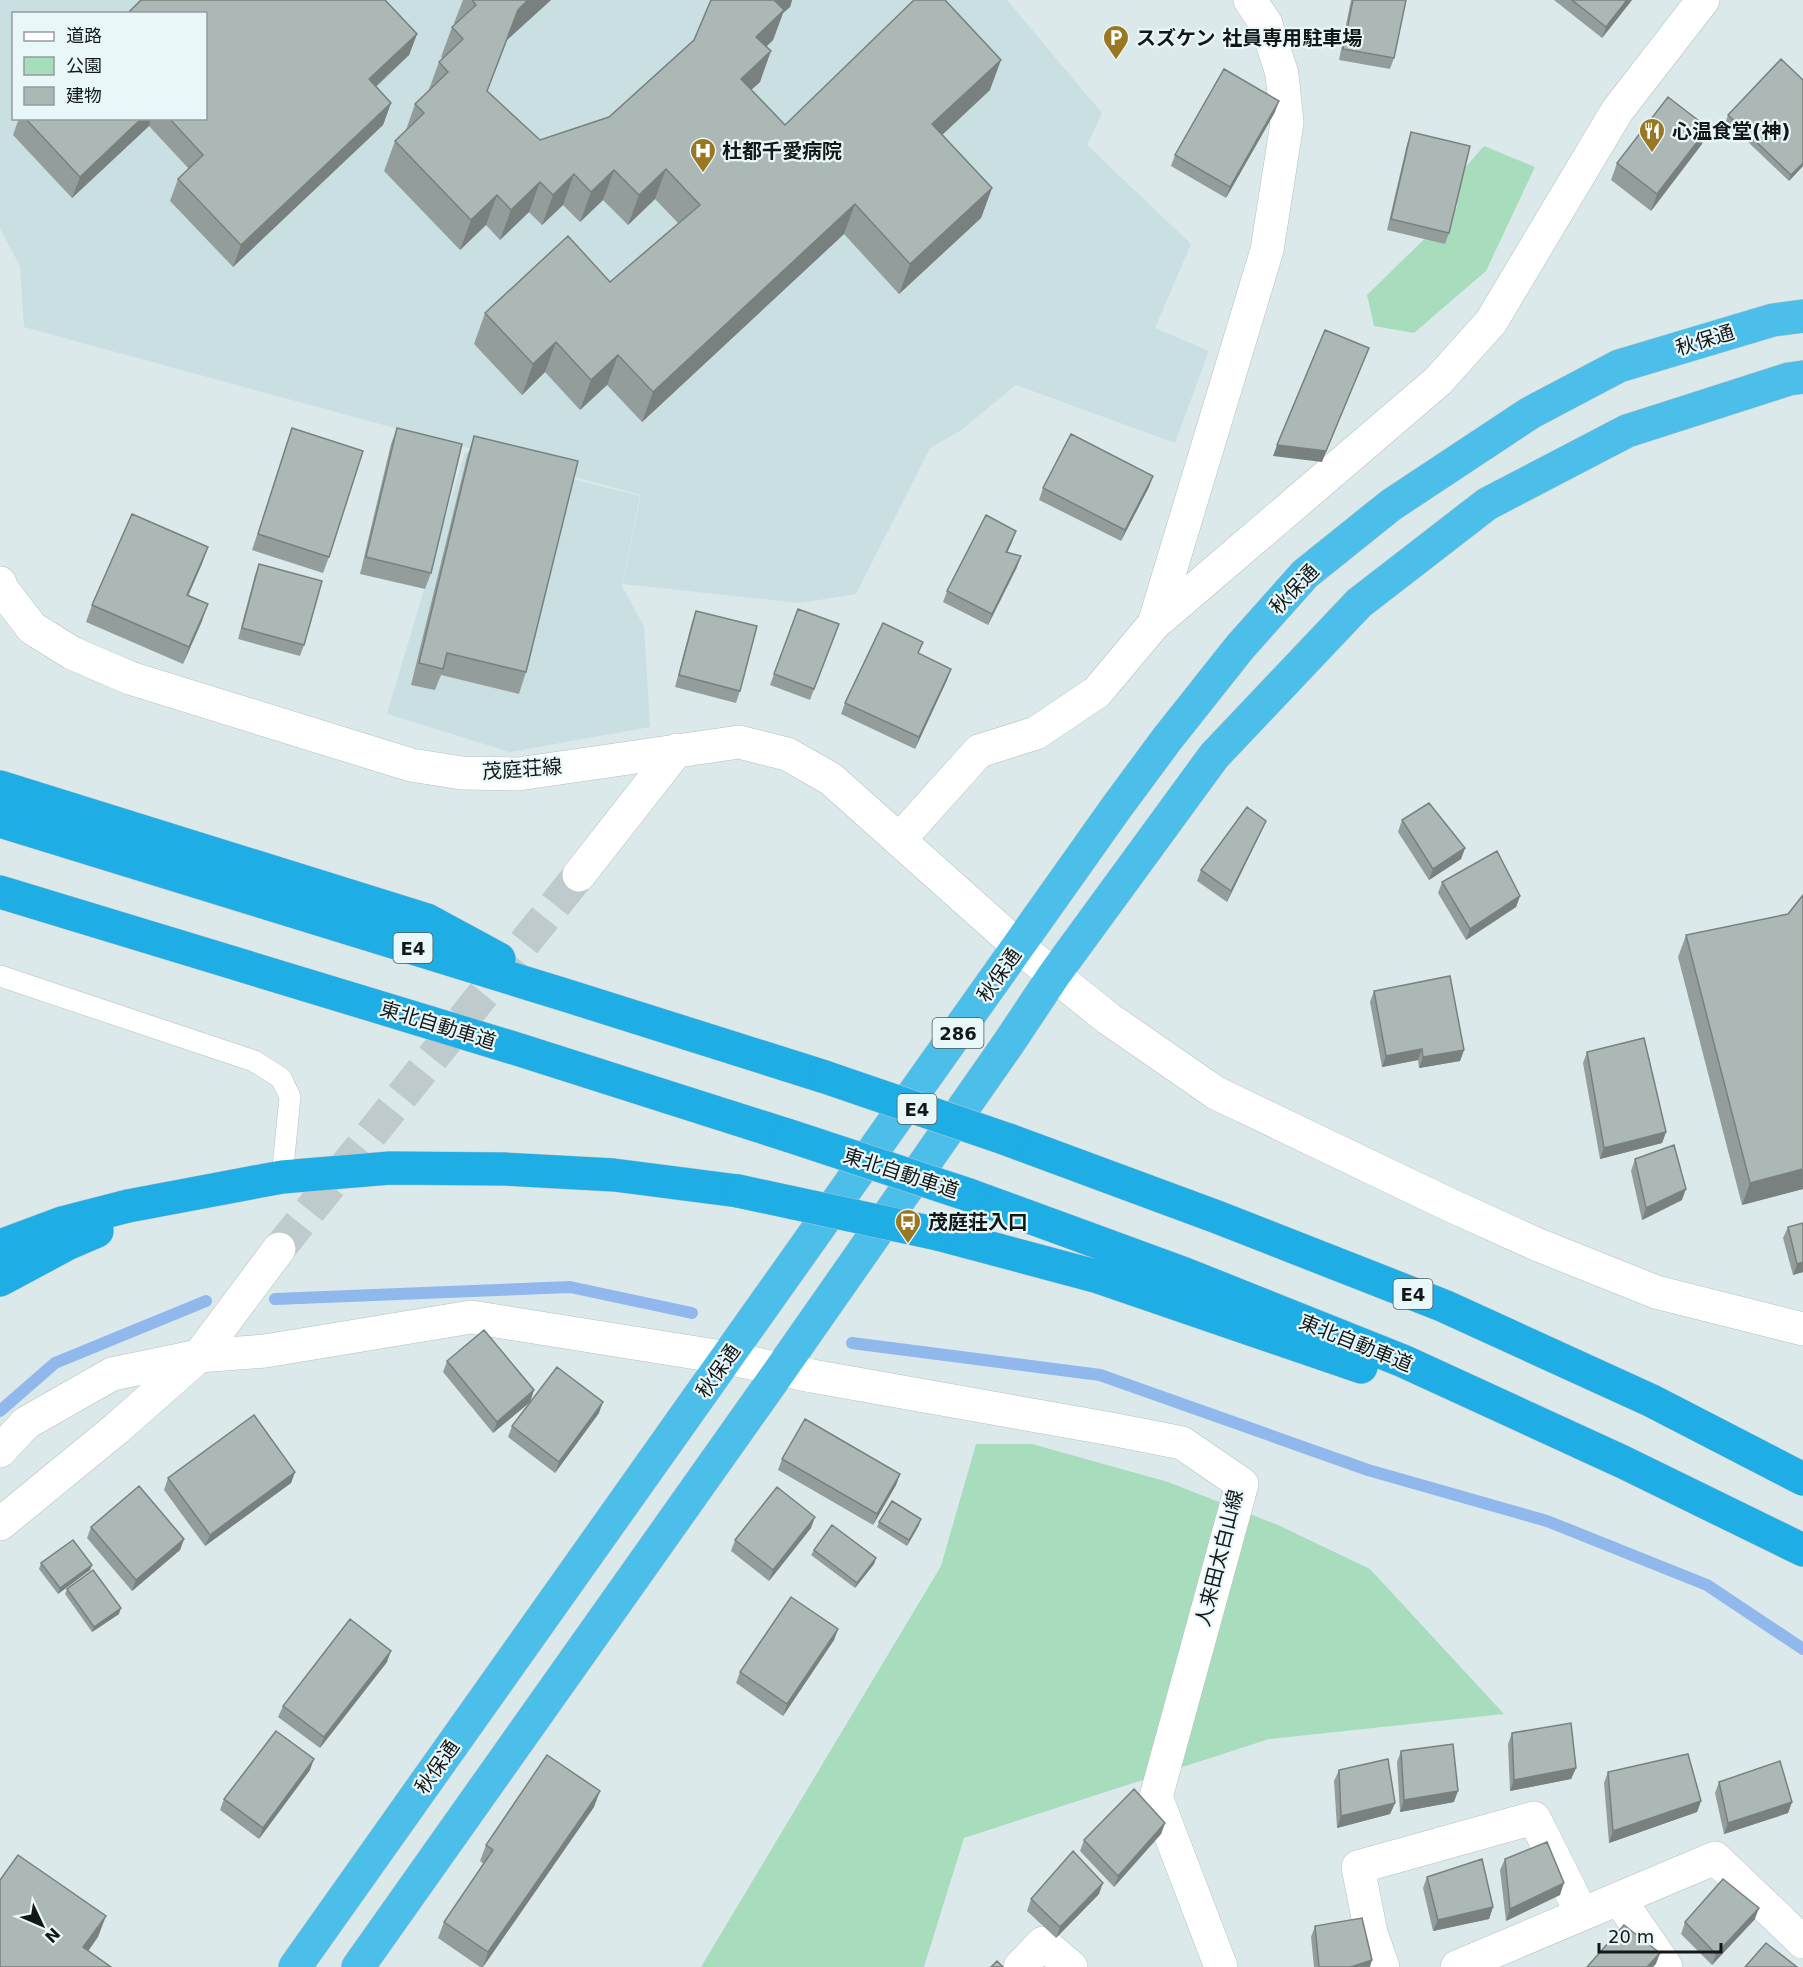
<svg xmlns="http://www.w3.org/2000/svg" width="1803" height="1967" viewBox="0 0 1803 1967" font-family="'DejaVu Sans','Noto Sans JP',sans-serif">
<rect width="100%" height="100%" fill="#dce9eb"/>
<!-- built -->
<path fill="#c9dfe2" fill-rule="evenodd" d="M0 0H1007L1102 113 1087 145 1191 244 1155 328 1209 351 1175 443 1016 385 960 431 930 448 856 594 800 603 623 584 641 495 24 327 20 266 0 229ZM14 14H206V118H14Z
M465 452 640 496 622 586 644 626 650 727 510 752 387 714Z"/>
<!-- green -->
<path fill="#a7ddbd" d="M1484 146 1535 167 1486 271 1414 333 1374 326 1367 295 1457 207 1456 178Z
M976 1444H1032L1168 1482 1278 1525 1370 1569 1504 1714 1269 1739 964 1838 924 1967H701L941 1566Z"/>
<g fill="none" stroke-linecap="round" stroke-linejoin="round">
<!-- stream -->
<path stroke="#90b8ec" stroke-width="12" d="M275 1299 570 1287 692 1313
M852 1343 1100 1375 1368 1470 1547 1521 1707 1585 1803 1649
M0 1411 55 1363 206 1301"/>
<!-- minor-tunnel -->
<path stroke="#becacb" stroke-width="33" stroke-dasharray="33 16" stroke-linecap="butt" d="M279 1249 579 875"/>
<defs>
<path id="service" d="M0 976 254 1061 281 1078 290 1097 282 1177"/>
<path id="minor" d="M1154 624 1438 381 1491 322 1617 111 1703 0
M1154 624 1267 250 1287 123 1282 74 1266 24 1250 0
M579 875 677 750
M0 1451 26 1423 112 1374 199 1356 265 1351 471 1317 728 1358 812 1376 1111 1429 1182 1443 1242 1484 1156 1797 1221 1967
M0 1524 116 1429 199 1356 279 1249
M1619 1899 1666 1967
M1020 1967 1043 1943 1071 1967
M1383 1967 1371 1933 1358 1867 1534 1818 1582 1914
M1457 1967 1715 1858 1803 1942"/>
<path id="tertiary" d="M0 583 2 589 32 628 72 653 130 678 411 765 462 773 518 774 739 742 787 754 831 779 1019 947 1109 1019 1216 1093 1450 1205 1536 1244 1656 1292 1803 1329
M899 840 979 751 1036 733 1097 692 1154 624"/>
<path id="trunk" d="M295 1967 1116 808 1167 739 1240 647 1305 574 1391 505 1530 413 1619 366 1773 320 1803 316
M358 1967 781 1369 1008 1044 1054 975 1214 756 1359 603 1487 504 1627 431 1789 379 1803 377"/>
<path id="motorway" d="M0 787 427 920 499 959
M0 821 565 995 825 1077
M0 892 520 1050 790 1136
M1009 1140 1217 1217 1444 1306 1652 1401 1803 1479
M969 1195 1185 1274 1403 1361 1623 1462 1803 1550
M938 1234 1095 1276 1361 1367
M0 1246 62 1223 128 1206 282 1177 390 1168 505 1169 614 1175 738 1191
M0 1280 69 1243 97 1231"/>
</defs>
<!-- service casing -->
<use href="#service" stroke="#b3c0c2" stroke-width="22"/>
<!-- minor casing -->
<use href="#minor" stroke="#b3c0c2" stroke-width="34"/>
<!-- tertiary casing -->
<use href="#tertiary" stroke="#b3c0c2" stroke-width="34"/>
<!-- trunk casing -->
<use href="#trunk" stroke="#c6c7c8" stroke-width="34"/>
<!-- motorway casing -->
<use href="#motorway" stroke="#c6c7c8" stroke-width="34"/>
<!-- service -->
<use href="#service" stroke="#fff" stroke-width="21"/>
<!-- minor -->
<use href="#minor" stroke="#fff" stroke-width="33"/>
<!-- tertiary -->
<use href="#tertiary" stroke="#fff" stroke-width="33"/>
<!-- trunk -->
<use href="#trunk" stroke="#4bbeea" stroke-width="33"/>
<!-- motorway -->
<use href="#motorway" stroke="#1eade4" stroke-width="33"/>
<defs>
<path id="motorway-bridge" d="M825 1077 1009 1140
M790 1136 969 1195
M738 1191 938 1234"/>
</defs>
<!-- motorway-bridge casing -->
<use href="#motorway-bridge" stroke="#c6c7c8" stroke-width="34" stroke-linecap="butt"/>
<!-- motorway-bridge -->
<use href="#motorway-bridge" stroke="#1eade4" stroke-width="33"/>
</g>
<!-- wall -->
<path fill="#939e9c" d="M463 0H551L507 40 487 92 540 140 609 117 694 40 711 0H792L790 7 783 13 773 40 766 47 760 82 751 90 785 125 990 90 942 134 992 188 981 218 899 294 844 234 642 422 607 385 580 410 545 372 522 395 474 344 485 313 610 282 679 224 655 199 628 225 603 200 580 222 563 205 542 225 529 212 500 240 486 225 460 250 384 171 395 141 406 130 415 104 428 92 439 62 443 58 441 57 452 27 455 24 454 23Z
M1351 0H1406L1394 58 1390 69 1339 60Z
M1554 0H1632L1602 38Z
M417 34 409 55 376 87 391 103 383 125 233 267 170 201 178 179 189 169 149 126 72 198 13 135 19 118H206Z
M1275 112 1226 198 1171 166 1175 155Z
M1728 115 1803 166 1789 181 1726 121Z
M1411 132 1449 233 1445 244 1387 230 1407 144Z
M1702 144 1651 211 1611 180 1617 163Z
M292 428 329 557 323 573 252 550Z
M397 428 431 573 425 589 360 574 391 444Z
M474 436 526 672 519 694 441 675 435 690 411 685 467 457Z
M1153 476 1149 487 1121 541 1039 500 1043 488Z
M1012 542 1007 553 1017 567 988 625 943 602 947 591Z
M208 547 188 596 202 621 183 664 86 622 92 605Z
M259 564 304 645 300 656 238 639 255 575Z
M798 609 839 624 810 700 770 685Z
M696 611 740 691 736 703 675 687 692 622Z
M919 654 951 669 947 680 915 749 841 714 845 703Z
M1402 820 1465 848 1461 859 1429 880 1398 832Z
M1261 832 1227 902 1197 881 1201 870Z
M1442 882 1520 896 1516 907 1466 940 1438 893Z
M1788 914 1803 1189 1742 1205 1678 957 1686 935Z
M1374 991 1464 1050 1460 1061 1419 1068 1418 1060 1382 1067 1370 1002Z
M1587 1052 1666 1132 1662 1143 1600 1159 1583 1063Z
M1635 1159 1682 1200 1642 1220 1631 1171Z
M1788 1227 1803 1272 1793 1275 1783 1238Z
M447 1361 534 1390 530 1402 493 1433 443 1372Z
M599 1413 555 1473 508 1437 512 1426Z
M782 1459 900 1474 896 1485 873 1525 778 1470Z
M295 1472 291 1483 205 1546 164 1490 168 1478Z
M879 1522 919 1525 907 1546 877 1527Z
M91 1527 184 1539 180 1550 132 1591 87 1538Z
M811 1528 769 1581 731 1551 735 1540Z
M814 1550 876 1558 874 1564 855 1588 811 1555Z
M41 1563 92 1565 90 1570 58 1594 39 1569Z
M67 1589 119 1614 92 1632 65 1594Z
M838 1629 834 1640 783 1716 736 1683 740 1672Z
M387 1662 320 1748 278 1717 283 1706Z
M1512 1733 1576 1768 1571 1779 1510 1791 1508 1744Z
M1401 1751 1454 1802 1400 1812 1397 1762Z
M310 1770 259 1839 220 1810 224 1799Z
M1339 1770 1395 1803 1390 1814 1337 1828 1334 1781Z
M1608 1772 1701 1801 1697 1812 1609 1843 1604 1783Z
M1719 1782 1792 1802 1788 1813 1724 1834 1715 1793Z
M594 1807 483 1967H480L438 1938 444 1922 484 1864 480 1861 486 1845Z
M1165 1823 1161 1834 1114 1887 1080 1851 1084 1840Z
M1505 1859 1560 1895 1506 1921 1500 1870Z
M1427 1877 1493 1907 1489 1919 1433 1931 1423 1888Z
M1099 1894 1056 1938 1027 1911 1031 1899Z
M1755 1919 1712 1965 1681 1934 1685 1922Z
M1315 1926 1370 1967H1314L1311 1937Z"/>
<!-- shaded-wall -->
<path fill="#78817f" d="M528 0H551L507 40 518 10Z
M776 0H792L790 7 783 13 773 40 745 67 756 37Z
M1627 0H1632L1602 38 1606 27Z
M417 34 409 55 361 100 369 79Z
M771 51 760 82 730 109 741 79Z
M1001 60 990 90 922 154 932 124Z
M1279 101 1275 112 1226 198 1230 187Z
M391 103 383 125 233 267 241 245Z
M142 118H151L149 126 72 198 80 177Z
M1708 128 1702 144 1651 211 1657 194Z
M1803 163V166L1789 181 1791 175Z
M666 169 655 199 628 225 639 195Z
M614 170 603 200 580 222 591 192Z
M574 174 563 205 542 225 553 195Z
M540 182 529 212 500 240 511 210Z
M992 188 981 218 899 294 910 264Z
M497 195 486 225 460 250 471 220Z
M855 204 844 234 642 422 653 392Z
M556 342 545 372 522 395 533 364Z
M1369 348 1322 462 1273 456 1277 445Z
M618 355 607 385 580 410 591 380Z
M1153 476 1149 487 1121 541 1125 530Z
M1016 531 1012 542 1002 564 1006 552Z
M208 547 202 564 181 612 187 595Z
M1021 556 1017 567 988 625 992 614Z
M208 604 202 621 183 664 189 647Z
M951 669 947 680 915 749 919 737Z
M1266 821 1261 832 1227 902 1231 891Z
M1465 848 1461 859 1429 880 1433 869Z
M1520 896 1516 907 1466 940 1470 929Z
M1422 1049 1418 1060 1382 1067 1386 1056Z
M1464 1050 1460 1061 1419 1068 1423 1057Z
M1666 1132 1662 1143 1600 1159 1604 1148Z
M1803 1169V1189L1742 1205 1750 1183Z
M1686 1189 1682 1200 1642 1220 1646 1208Z
M1803 1262V1272L1793 1275 1797 1264Z
M534 1390 530 1402 493 1433 497 1422Z
M603 1402 599 1413 555 1473 559 1462Z
M295 1472 291 1483 205 1546 210 1535Z
M900 1474 896 1485 873 1525 877 1514Z
M815 1517 811 1528 769 1581 773 1570Z
M921 1519 919 1525 907 1546 909 1540Z
M184 1539 180 1550 132 1591 136 1580Z
M876 1558 874 1564 855 1588 857 1583Z
M92 1565 90 1570 58 1594 60 1588Z
M121 1608 119 1614 92 1632 94 1627Z
M838 1629 834 1640 783 1716 787 1704Z
M391 1651 387 1662 320 1748 324 1737Z
M314 1759 310 1770 259 1839 263 1828Z
M1576 1768 1571 1779 1510 1791 1514 1780Z
M600 1791 594 1807 483 1967 488 1952Z
M1458 1791 1454 1802 1400 1812 1404 1800Z
M1701 1801 1697 1812 1609 1843 1613 1831Z
M1792 1802 1788 1813 1724 1834 1728 1823Z
M1395 1803 1390 1814 1337 1828 1341 1816Z
M1165 1823 1161 1834 1114 1887 1118 1876Z
M1103 1883 1099 1894 1056 1938 1060 1927Z
M1564 1883 1560 1895 1506 1921 1510 1909Z
M1493 1907 1489 1919 1433 1931 1438 1920Z
M1759 1908 1755 1919 1712 1965 1716 1954Z
M106 1916 98 1937 77 1967 83 1947Z
M1660 1953 1656 1964 1653 1967H1647Z
M1372 1960 1370 1967H1351Z"/>
<!-- building -->
<path fill="#abb8b5" stroke="#78817f" stroke-width="1.5" d="M141 0H385L417 34 369 79 391 103 241 245 178 179 203 155 169 118H206V14H127Z
M472 0H528L518 10 487 91 540 140 609 117 694 40 711 0H776L775 1 784 10 756 37 771 51 741 79 785 125 914 0H945L1001 60 932 124 992 188 910 264 855 204 653 392 618 355 591 380 556 342 533 364 485 313 568 236 610 282 700 205 666 169 639 195 614 170 591 192 574 174 553 195 540 182 511 210 497 195 471 220 395 141 424 113 415 104 448 72 439 62 463 39 452 27 476 5Z
M1353 0H1406L1394 58 1343 49Z
M1572 0H1627L1606 27Z
M1781 59 1803 80V163L1791 175 1728 115Z
M1224 69 1279 101 1230 187 1175 155Z
M1668 97 1708 128 1657 194 1617 163Z
M25 118H142L80 177Z
M1411 132 1470 146 1449 233 1391 219Z
M1325 330 1369 348 1326 451 1277 445Z
M292 428 363 451 329 557 258 534Z
M397 428 462 444 431 573 366 557Z
M1071 434 1153 476 1125 530 1043 488Z
M474 436 578 461 526 672 447 653 443 669 419 663Z
M132 514 208 547 187 595 208 604 189 647 92 605Z
M986 515 1016 531 1006 552 1021 556 992 614 947 591Z
M259 564 322 581 304 645 242 628Z
M798 609 839 624 814 689 774 674Z
M696 611 757 626 740 691 679 675Z
M883 623 923 642 918 653 951 669 919 737 845 703Z
M1429 803 1465 848 1433 869 1402 820Z
M1247 807 1266 821 1231 891 1201 870Z
M1497 851 1520 896 1470 929 1442 882Z
M1803 895V1169L1750 1183 1686 935 1788 914Z
M1450 976 1464 1050 1423 1057 1422 1049 1386 1056 1374 991Z
M1644 1038 1666 1132 1604 1148 1587 1052Z
M1674 1145 1686 1189 1646 1208 1635 1159Z
M1803 1223V1262L1797 1264 1788 1227Z
M484 1330 534 1390 497 1422 447 1361Z
M557 1367 603 1402 559 1462 512 1426Z
M254 1415 295 1472 210 1535 168 1478Z
M805 1419 900 1474 877 1514 782 1459Z
M139 1486 184 1539 136 1580 91 1527Z
M777 1487 815 1517 773 1570 735 1540Z
M892 1501 921 1519 909 1540 879 1522Z
M832 1525 876 1558 857 1583 814 1550Z
M73 1540 92 1565 60 1588 41 1563Z
M93 1570 121 1608 94 1627 67 1589Z
M791 1597 838 1629 787 1704 740 1672Z
M350 1619 391 1651 324 1737 283 1706Z
M1571 1723 1576 1768 1514 1780 1512 1733Z
M276 1731 314 1759 263 1828 224 1799Z
M1453 1744 1458 1791 1404 1800 1401 1751Z
M1688 1754 1701 1801 1613 1831 1608 1772Z
M547 1755 600 1791 488 1952 444 1922 493 1850 486 1845Z
M1388 1759 1395 1803 1341 1816 1339 1770Z
M1780 1761 1792 1802 1728 1823 1719 1782Z
M1134 1789 1165 1823 1118 1876 1084 1840Z
M1547 1842 1564 1883 1510 1909 1505 1859Z
M1073 1851 1103 1883 1060 1927 1031 1899Z
M18 1855 106 1916 83 1947 111 1967H0V1880Z
M1482 1859 1493 1907 1438 1920 1427 1877Z
M1723 1879 1759 1908 1716 1954 1685 1922Z
M1362 1918 1372 1960 1351 1967H1319L1315 1926Z
M1624 1925 1660 1953 1647 1967H1587Z
M1766 1943 1797 1967H1745Z
M997 1961 1003 1967H991Z"/>
<!-- icons -->
<defs>
<symbol id="parking-pin" viewBox="-11 -11 22 30"><path d="M0 17L-7.5 6A9.5 9.5 0 1 1 7.5 6Z" fill="#9a7822" stroke="#e9f7f9"/><path d="M-3.5-5.5H1a3.5 3.5 0 0 1 0 7H-1V5.5H-3.5ZM-1-3.4V-.6H.8a1.4 1.4 0 0 0 0-2.8Z" fill="#fff"/></symbol>
<symbol id="restaurant-pin" viewBox="-11 -11 22 30"><path d="M0 17L-7.5 6A9.5 9.5 0 1 1 7.5 6Z" fill="#9a7822" stroke="#e9f7f9"/><path d="M-5-6h1v4h1v-4h1v4h1v-4h1v5L-1.5 .5V6h-2V.5L-5-1ZM5-6V6H3V1.5H1.5Q1.5-4 5-6Z" fill="#fff"/></symbol>
<symbol id="hospital-pin" viewBox="-11 -11 22 30"><path d="M0 17L-7.5 6A9.5 9.5 0 1 1 7.5 6Z" fill="#9a7822" stroke="#e9f7f9"/><path d="M-5-5h3v3.5h4V-5h3V5h-3V1.5h-4V5h-3Z" fill="#fff"/></symbol>
<symbol id="bus-pin" viewBox="-11 -11 22 30"><path d="M0 17L-7.5 6A9.5 9.5 0 1 1 7.5 6Z" fill="#9a7822" stroke="#e9f7f9"/><path d="M-5-6H5V4H4V6H2V4H-2V6H-4V4H-5ZM-3.5-4V0h7V-4ZM-3.5 1.2v1.5H-2V1.2ZM2 1.2v1.5H3.5V1.2Z" fill="#fff"/></symbol>
</defs>
<g fill-rule="evenodd">
<use href="#parking-pin" x="1101" y="23" width="30" height="40"/>
<use href="#restaurant-pin" x="1637" y="116" width="30" height="40"/>
<use href="#hospital-pin" x="688" y="136" width="30" height="40"/>
<use href="#bus-pin" x="893" y="1207" width="30" height="40"/>
</g>
<g text-anchor="middle" dominant-baseline="central" stroke-width="4.5" stroke-linejoin="round" paint-order="stroke">
<!-- shield labels -->
<g fill="#e9f7f9" stroke="#525a5c" stroke-width="1.5">
<rect x="393.5" y="933" width="39" height="30" rx="4.5"/>
<rect x="932.5" y="1018" width="51" height="30" rx="4.5"/>
<rect x="897.5" y="1094" width="39" height="30" rx="4.5"/>
<rect x="1393.5" y="1279" width="39" height="30" rx="4.5"/>
</g>
<g font-size="18" font-weight="bold" fill="#121718">
<text x="413" y="948">E4</text>
<text x="958" y="1033">286</text>
<text x="917" y="1109">E4</text>
<text x="1413" y="1294">E4</text>
</g>
<!-- poi labels -->
<g font-size="20" font-weight="bold" fill="#121718" stroke="#e9f7f9" text-anchor="start">
<text x="1136" y="38">スズケン 社員専用駐車場</text>
<text x="1672" y="131">心温食堂(神)</text>
<text x="722" y="151">杜都千愛病院</text>
<text x="928" y="1222">茂庭荘入口</text>
</g>
<!-- street labels -->
<g font-size="20" fill="#121718" stroke="#e9f7f9">
<text transform="translate(1705 340) rotate(-17)">秋保通</text>
<text transform="translate(1294 589) rotate(-46)">秋保通</text>
<text transform="translate(522 769) rotate(-4)">茂庭荘線</text>
<text transform="translate(999 975) rotate(-55)">秋保通</text>
<text transform="translate(438 1025) rotate(17)">東北自動車道</text>
<text transform="translate(901 1173) rotate(18)">東北自動車道</text>
<text transform="translate(1356 1343) rotate(22)">東北自動車道</text>
<text transform="translate(718 1371) rotate(-55)">秋保通</text>
<text transform="translate(1219 1558) rotate(-76)">人来田太白山線</text>
<text transform="translate(437 1767) rotate(-55)">秋保通</text>
</g>
</g>
<!-- legend -->
<rect x="12" y="12" width="195" height="108" fill="#e9f7f9" stroke="#939d9f" stroke-width="1.5"/>
<rect x="24" y="32" width="30" height="9" fill="#ffffff" stroke="#939d9f" stroke-width="1.5"/>
<text x="66" y="42" font-size="18" fill="#121718">道路</text>
<rect x="24" y="57" width="30" height="18" fill="#a7ddbd" stroke="#939d9f" stroke-width="1.5"/>
<text x="66" y="72" font-size="18" fill="#121718">公園</text>
<rect x="24" y="87" width="30" height="18" fill="#abb8b5" stroke="#939d9f" stroke-width="1.5"/>
<text x="66" y="102" font-size="18" fill="#121718">建物</text>
<!-- north arrow -->
<g transform="translate(42 1925) rotate(134)" stroke="#e9f7f9" stroke-width="4.5" paint-order="stroke">
<path d="M0-4.5L10 22L0 15L-10 22Z" fill="#121718"/>
<text y="-9" font-size="16" font-weight="bold" text-anchor="middle" fill="#121718">N</text>
</g>
<!-- scale -->
<path d="M1599 1943v9h122v-9" fill="none" stroke="#121718" stroke-width="3"/>
<text x="1608" y="1943" font-size="18" fill="#121718" stroke="#e9f7f9" stroke-width="4.5" paint-order="stroke">20 m</text>
</svg>
